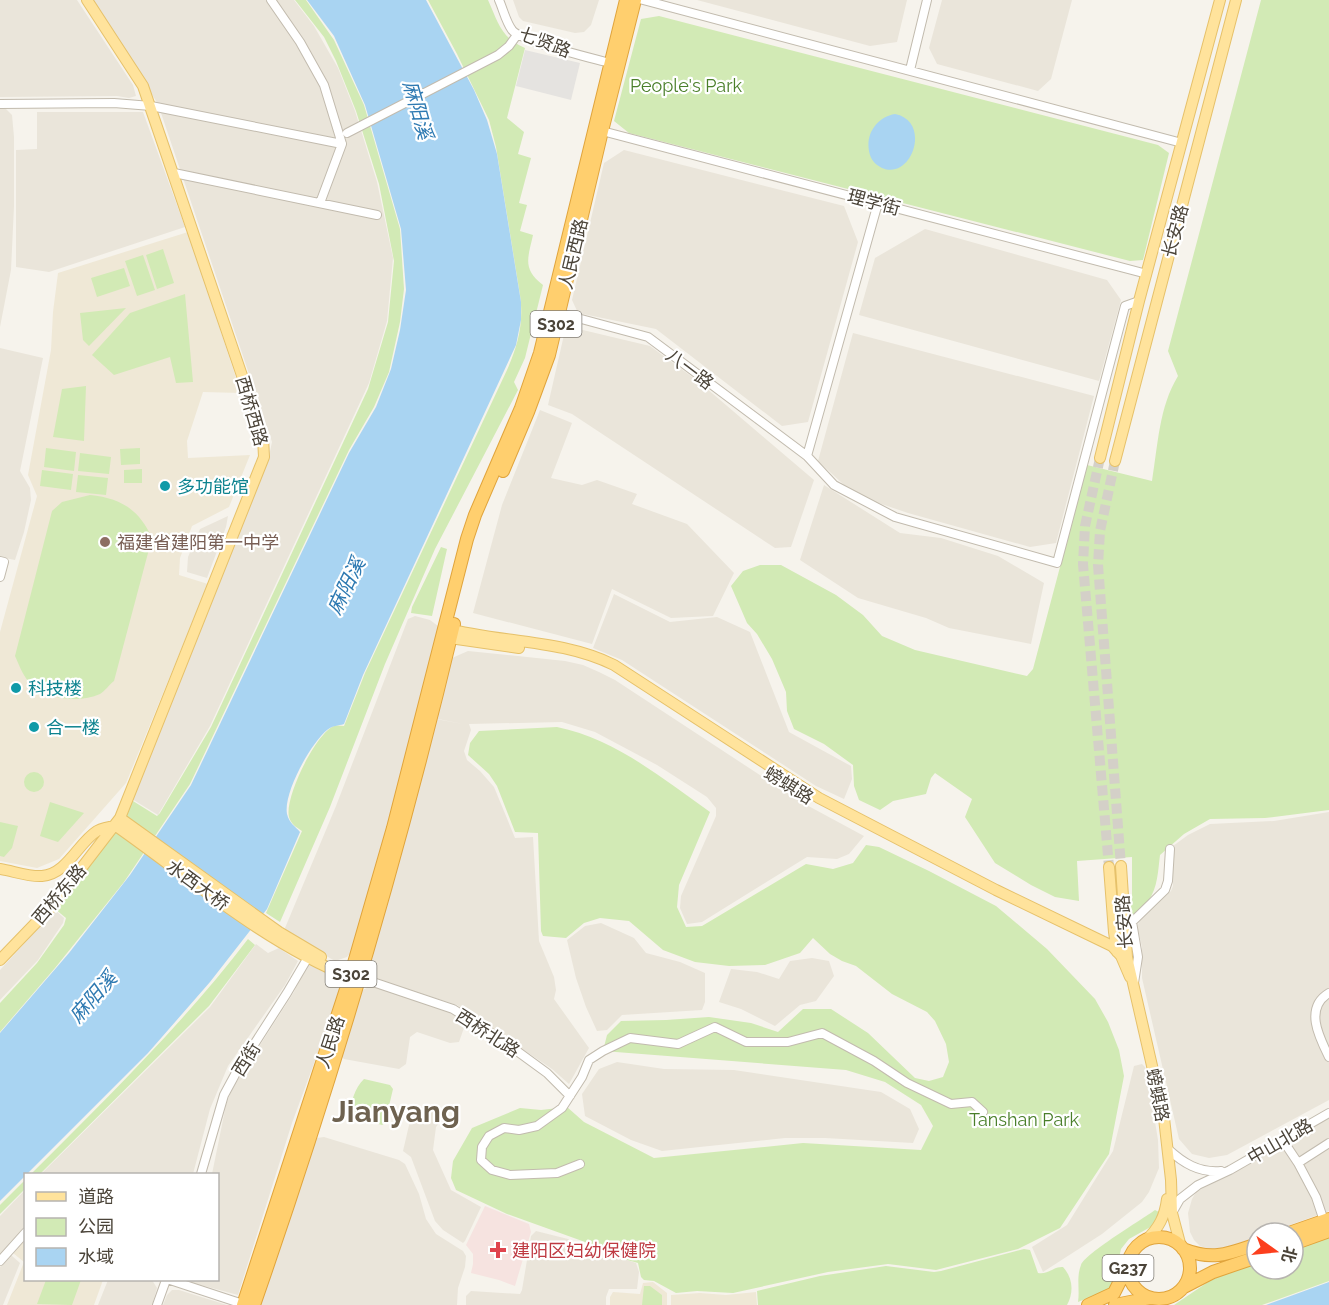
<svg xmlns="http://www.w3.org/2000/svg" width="1329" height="1305" viewBox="0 0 1329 1305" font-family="Raleway,'Noto Sans SC',sans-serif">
<rect width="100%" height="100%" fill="#f6f3ec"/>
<!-- residential -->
<path fill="#eae5da" d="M0 0H77L133 85 136 96 129 98 117 96 0 97Z
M91 0H294L314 26 338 68 355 111 377 182 393 258 387 321 369 383 210 726 158 815 132 799 269 456 272 442 158 104Z
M513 0H599L591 25 584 32 575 33 523 21 519 17Z
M697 0H907L897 42 870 46Z
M942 0H1072L1051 79 1038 91 937 64 929 48Z
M0 107H4L12 115 14 137V206L11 270 0 327Z
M37 112H143L185 227 49 272 16 267V150L37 149Z
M624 150 844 206 858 242 808 422 782 426 656 329 578 313 572 300 604 163Z
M925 229 1107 280 1121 300 1099 381 859 315 875 258Z
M566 326 650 346 699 382 814 480 791 547 775 548 572 414 548 405Z
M853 333 1094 396 1056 543 1030 547 908 513 855 495 818 461Z
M0 348 43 358 20 471 30 488 31 500 24 532 15 560 0 557Z
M540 410 572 423 551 478 582 485 597 480 637 494 632 504 687 524 734 573 713 616 671 618 612 589 592 644 473 613 502 505Z
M824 485 900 533 941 538 998 556 1044 583 1031 644 949 628 926 618 858 598 800 560Z
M228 516 226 527 207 578 187 572 188 557 200 529Z
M614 594 670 622 717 617 750 632 789 732 851 766 852 779 844 799 816 786 622 660 593 648Z
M415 616 430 620 438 626 411 741 354 949 347 957 335 961 288 934 285 928 336 806 408 619Z
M468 651 565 661 583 665 599 672 615 680 801 802 864 836 849 854 837 859 807 857 702 922 687 924 680 908 681 896 716 816V808L707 797 657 765 595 732 562 722 469 724 471 730 464 751 467 760 480 771 494 787 515 838 533 837 539 941 554 977 556 990 554 999 589 1048 569 1084 552 1069 457 1005 382 981 374 976 371 970 370 961 436 719 463 724 438 719 436 715 448 663 452 658Z
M1329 812V1100L1227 1155 1209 1158 1192 1154 1179 1139 1142 978V947L1137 926 1140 921 1171 891 1173 886V846L1188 835 1210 824 1274 821Z
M55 910 64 918 63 923 38 960 0 1000V970Z
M601 923 634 938 646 953 680 962 705 973V1002L702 1010 622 1015 607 1030 597 1031 586 1007 576 978 567 940 585 926Z
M256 944 268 953 279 948 298 961 285 985 228 1066 210 1109 193 1174H41L210 1007Z
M812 958 829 961 834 976 816 1001 800 1005 775 1026 741 1009 719 1002 731 969 757 972 779 979 790 961Z
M307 964 344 982 292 1123 238 1295 182 1280H218V1174H212L226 1105 232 1089 294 992Z
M370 986 378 987 453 1012 462 1019 465 1025 459 1042 450 1043 417 1032 410 1037 406 1064 399 1069 344 1059 340 1055 357 996 363 990Z
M617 1062 664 1069 734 1070 881 1092 910 1109 919 1129 913 1143 825 1138H785L662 1151 631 1140 585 1116 582 1094 599 1069Z
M1142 1064 1145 1067 1148 1079 1158 1140 1159 1168 1149 1192 1142 1202 1102 1234 1043 1272 1032 1247 1067 1225 1113 1151 1134 1066Z
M420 1107 432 1110 439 1115 441 1121 436 1127 433 1150 451 1190 481 1207 465 1241 463 1243 443 1230 435 1221 411 1157 403 1151 413 1108Z
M1329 1118V1211L1268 1233H1257V1237L1216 1251 1200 1246 1194 1240 1190 1232 1188 1213 1192 1199 1196 1192Z
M324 1137 399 1160 405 1164 419 1194 426 1219 436 1234 463 1251 466 1256 465 1267 458 1288 457 1305H258L313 1143 317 1138Z
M25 1190V1227L0 1256V1216Z
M536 1231 568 1239 602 1258 624 1259 636 1263 639 1272 637 1289H609L606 1297V1305H466V1296L471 1291 520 1294 522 1290 531 1236Z
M11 1255 20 1263 3 1305H0V1267Z
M108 1280H152L157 1288 152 1305H98Z
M172 1290H179L227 1305H163L167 1295Z"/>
<!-- education -->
<path fill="#efe8d6" d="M188 232 241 393 203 392 187 441 188 458 250 455 229 507 192 526 180 558 179 575 208 584 126 783 59 859 37 868 0 861V632L37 496 28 475 51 350 53 312 58 273Z
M25 1239 26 1280H103L94 1305H7L24 1262 13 1253Z
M653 1282 667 1293V1305H610V1297L613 1292 640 1294 643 1283Z
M756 1292 757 1305H671V1295L700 1293 726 1295Z"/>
<!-- medical -->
<path fill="#f6e3e0" d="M485 1206 529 1224 531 1232 515 1286 499 1280 471 1273 473 1264V1254L466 1245Z"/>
<!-- green -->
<path fill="#d2eab5" d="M295 0H306L334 40 364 105 400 229 404 289 400 322 389 372 374 407 349 450 190 784 124 882 55 968 0 1032V1003L37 963 64 925 66 918 55 909 133 801 157 816 160 813 211 727 368 389 388 322 394 261 379 184 356 111 336 61 324 37Z
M428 0H488C498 22 501 38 525 48L507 118 524 132 518 154 531 158 519 203 527 205 520 231 533 235C528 258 522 269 543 285L525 358 514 382 518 390 435 549 385 664 330 807 280 922 266 913 302 831C296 827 291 824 289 817 284 798 316 733 334 726 338 725 341 726 344 726L365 673 507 370C518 345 524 323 520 295L496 147 489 120 457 54Z
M1261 0H1329V810L1265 818 1210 819 1184 834 1160 855C1158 870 1158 888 1148 901 1142 909 1133 913 1129 923L1132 896V857L1077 861 1079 901 1055 897 1031 885 995 863 965 817 972 799 935 773 931 778 926 794 893 801 880 810 859 800 854 786 853 765 824 744 794 729 787 711 786 692 772 659 757 634 747 623 731 586 743 571 760 565H781L836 595 863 615 882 636 915 650 1027 676 1033 669 1087 465 1152 481C1158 445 1159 407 1178 376L1168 351Z
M659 16 1158 145 1169 153 1143 260 1130 261 629 133 614 121 641 19Z
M163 249 174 283 157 289 146 255Z
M143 255 155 290 137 296 125 261Z
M124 268 130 286 97 297 91 278Z
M185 294 193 382 176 383 170 357 114 375 92 355 130 313Z
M126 308 89 346 83 340 80 313Z
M86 386 84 441 53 437 62 389Z
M46 448 76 452 74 471 44 467Z
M140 448V464L121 465 120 449Z
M80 453 111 457 109 474 78 471Z
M142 469V483H124V470Z
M42 470 73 474 71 490 40 486Z
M78 475 108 478 106 495 76 492Z
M90 495C120 498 139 509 152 538L114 681C109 685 105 691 100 694 78 704 44 699 28 681 22 673 19 665 15 656L52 511 62 502Z
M441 547 447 549 432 616 411 613 412 607Z
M557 727C615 739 662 778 710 812L679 885 677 907 686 927 702 926 806 864 833 869 853 863 866 845 879 847 929 871 996 906 1047 949 1095 999 1108 1022 1119 1050 1124 1076 1109 1154 1060 1228 1018 1249 936 1270 888 1264 828 1272 733 1293 697 1291 676 1293 654 1281 644 1280 641 1277 638 1263 606 1254 585 1242 507 1214 456 1190 451 1178 453 1161 472 1128 520 1108 541 1110 567 1107 584 1122 654 1158 803 1143 921 1150 933 1126 921 1105 885 1082 846 1070 603 1051 607 1035 621 1021 666 1020 709 1017 751 1023 778 1032 803 1009H831L868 1033 915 1078 929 1081 943 1077 949 1062 946 1044 935 1021 927 1012 892 994 856 966 842 961 830 954 813 938 800 953 765 965 729 966 695 962 663 950 629 921 600 918 584 923 566 938 543 936 541 931 538 833 515 832 497 786 489 774 468 755 470 743 479 731Z
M24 782a10 10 0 1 1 20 0a10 10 0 1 1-20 0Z
M50 802 84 813 58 842 40 836Z
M0 822 18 826 12 848 4 857 0 856Z
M248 939 255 945 209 1006 40 1174H31C106 1099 183 1024 248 939Z
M364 1079 390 1085 393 1089 385 1123 382 1125 350 1116C350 1104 355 1087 364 1079Z
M25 1180V1189L0 1214V1205Z
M1155 1210 1159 1212 1154 1225 1129 1239 1121 1249 1114 1282 1109 1289 1078 1302C1080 1289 1076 1278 1081 1265 1086 1253 1141 1220 1155 1210Z
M1329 1235V1281L1262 1305H1174L1211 1280 1257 1260V1269H1293V1248Z
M1024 1249 1030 1250 1038 1273C1048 1275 1054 1266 1063 1267 1073 1278 1074 1292 1067 1305H758L757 1291 820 1276 886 1266 934 1272 941 1271Z
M46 1280H81L72 1305 37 1304Z
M644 1286H650L662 1295V1305H642Z"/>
<!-- parking -->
<path fill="#e5e3e0" d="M525 50 580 63 571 100 516 86Z"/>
<!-- water -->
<path fill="#a9d4f2" d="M307 0H426L474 90 487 120 497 154 521 302V320L516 345 363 675 344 724C338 726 333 725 327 730 311 743 283 793 287 814 289 823 295 826 300 832L267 909 210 982 148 1053 0 1201V1033L69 953 130 875 191 785 349 453 376 407 391 369 400 330 406 290 401 229 365 105 334 36Z
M895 114C932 121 912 181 882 168 876 165 872 161 870 155 864 136 876 117 895 114Z
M1329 1282V1305H1266Z"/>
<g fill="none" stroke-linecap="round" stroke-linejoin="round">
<!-- major-tunnel -->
<path stroke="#d4d0c8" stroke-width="10" stroke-dasharray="10 5" stroke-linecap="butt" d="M1100 458 1085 526 1083 564 1109 867
M1115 461 1100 531 1098 565 1121 866"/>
<defs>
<path id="minor" d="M271 0 300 42 324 85 342 144 320 203
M499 0C503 9 506 22 512 30 522 42 592 58 610 63
M643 0 1182 143
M910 70 927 0
M0 104 114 103 151 106 342 144
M602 131 1147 274
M347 133 498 55 509 46 517 35
M174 173 377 215
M559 313 648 337 807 456 834 485 895 517 1057 563 1125 306 1139 301
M807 456 878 203
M0 561 4 562 0 577
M361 978 453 1009 499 1038 547 1073 570 1096
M1134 983 1138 957 1132 922 1165 890 1168 881 1170 849
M1329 993C1304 1008 1319 1037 1329 1057
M1282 1139 1298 1163 1329 1143
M1168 1149C1183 1163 1199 1173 1221 1171
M1298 1163 1316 1197 1324 1221
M580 1164 557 1173 510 1175 492 1170 481 1160 482 1147 489 1136 504 1128 519 1130 537 1126 562 1108 582 1077 589 1060 603 1051 630 1038 678 1044 715 1027 746 1042H788L822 1033 874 1061 907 1083 951 1104 972 1102 983 1112
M201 1174 224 1095 237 1071 287 993 310 954
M1172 1213 1180 1199 1198 1185 1230 1170 1329 1113
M0 1261 26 1232
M170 1280 246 1305
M157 1305 166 1280"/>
<path id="major" d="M1100 458 1139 301 1220 0
M1115 461 1236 0
M445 628C501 643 562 639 614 665L819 798 996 890 1112 946 1121 956 1130 977
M443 637 519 648
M120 818 279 932 321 957
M116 826C190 878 266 944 350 977L357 978
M1121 866 1127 957 1164 1118 1171 1180 1172 1213 1181 1247
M1109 867 1114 932 1117 952
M0 869C13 871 29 877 42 876 67 874 78 843 97 831 103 828 109 827 116 826
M0 960 53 905 120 818 264 457 263 437 143 86 87 0
M1146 1240C1159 1228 1165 1216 1167 1199"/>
<path id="highway" d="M503 471 528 412 549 355 602 131 635 0
M1289 1233 1329 1219
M1128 1268a31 31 0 1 1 62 0a31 31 0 1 1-62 0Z
M1293 1244 1329 1231
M1183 1249C1213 1261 1228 1254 1257 1244
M1184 1287 1213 1272 1257 1257
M243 1305 350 977 393 828 467 539 475 515 521 408 540 353 626 0
M254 1305C332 1081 399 855 454 624
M1088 1305 1114 1293 1128 1265
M1115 1305 1150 1298"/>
</defs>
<!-- minor casing -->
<use href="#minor" stroke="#c2bbae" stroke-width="10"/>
<!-- major casing -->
<use href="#major" stroke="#e6c16a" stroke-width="12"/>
<!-- highway casing -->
<use href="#highway" stroke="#e0a43c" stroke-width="14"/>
<!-- minor -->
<use href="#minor" stroke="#fff" stroke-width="8"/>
<!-- major -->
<use href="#major" stroke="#ffe39c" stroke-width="10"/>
<!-- highway -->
<use href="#highway" stroke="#ffcf6e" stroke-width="12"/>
</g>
<!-- markers -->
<g fill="#0f9aa8" stroke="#fff" stroke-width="2">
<circle cx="165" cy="486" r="6"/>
<circle cx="16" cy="688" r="6"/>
<circle cx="34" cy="727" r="6"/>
</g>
<circle fill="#8d6e63" stroke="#fff" stroke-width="2" cx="105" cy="542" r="6"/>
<path fill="#e0444e" stroke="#fff" stroke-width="2" d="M495 1241h6v6h6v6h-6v6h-6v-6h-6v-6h6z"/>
<g text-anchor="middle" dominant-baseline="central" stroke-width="4.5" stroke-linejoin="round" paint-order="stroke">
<!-- shield labels -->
<g fill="#fff" stroke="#817c74" stroke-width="1.5">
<rect x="530.5" y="311" width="51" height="26" rx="4.5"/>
<rect x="325.5" y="961" width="51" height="26" rx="4.5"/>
<rect x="1102.5" y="1255" width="51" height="26" rx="4.5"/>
</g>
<g font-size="16" font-weight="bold" fill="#4b4439">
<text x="556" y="324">S302</text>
<text x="351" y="974">S302</text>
<text x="1128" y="1268">G237</text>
</g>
<!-- street labels -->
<g font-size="18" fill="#4b4439" stroke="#fff">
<text transform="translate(545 42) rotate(21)">七贤路</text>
<text transform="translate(874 202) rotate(15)">理学街</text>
<text transform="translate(1175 231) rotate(-75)">长安路</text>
<text transform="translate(573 254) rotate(-77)">人民西路</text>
<text transform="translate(690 369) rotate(37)">八一路</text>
<text transform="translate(252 411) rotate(74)">西桥西路</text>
<text transform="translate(789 785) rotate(32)">螃蜞路</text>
<text transform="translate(198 885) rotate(36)">水西大桥</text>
<text transform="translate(59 894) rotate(-50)">西桥东路</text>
<text transform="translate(1124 922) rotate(-94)">长安路</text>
<text transform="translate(488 1033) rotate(33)">西桥北路</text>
<text transform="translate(330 1042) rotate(-72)">人民路</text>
<text transform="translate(246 1059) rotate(-58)">西街</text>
<text transform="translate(1158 1095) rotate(79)">螃蜞路</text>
<text transform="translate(1280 1141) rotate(-30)">中山北路</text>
</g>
<!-- park labels -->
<g font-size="18" fill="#4a7f2a" stroke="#fff">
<text x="686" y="85">People's Park</text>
<text x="1024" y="1119">Tanshan Park</text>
</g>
<!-- culture labels -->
<g font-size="18" fill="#0d838f" stroke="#fff" text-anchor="start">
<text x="177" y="486">多功能馆</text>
<text x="28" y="688">科技楼</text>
<text x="46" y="727">合一楼</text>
</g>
<!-- education labels -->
<g font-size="18" fill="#785e54" stroke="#fff" text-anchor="start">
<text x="117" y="542">福建省建阳第一中学</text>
</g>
<!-- health labels -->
<g font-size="18" fill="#be3a42" stroke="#fff" text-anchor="start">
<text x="512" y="1250">建阳区妇幼保健院</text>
</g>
<!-- water labels -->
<g font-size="20" font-style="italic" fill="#2e7ab2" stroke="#fff">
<text transform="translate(418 110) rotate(74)">麻阳溪</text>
<text transform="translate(346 586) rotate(-64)">麻阳溪</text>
<text transform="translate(93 997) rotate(-49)">麻阳溪</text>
</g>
<!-- town labels -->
<g font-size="30" font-weight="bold" fill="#6e6250" stroke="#fff">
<text x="396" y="1111">Jianyang</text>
</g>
</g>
<!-- legend -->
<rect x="24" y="1173" width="195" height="108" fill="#ffffff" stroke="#b7b4b0" stroke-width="1.5"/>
<rect x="36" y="1192" width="30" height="9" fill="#ffe39c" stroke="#b7b4b0" stroke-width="1.5"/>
<text x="78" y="1203" font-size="18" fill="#4b4439">道路</text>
<rect x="36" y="1218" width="30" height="18" fill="#d2eab5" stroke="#b7b4b0" stroke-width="1.5"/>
<text x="78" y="1233" font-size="18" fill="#4b4439">公园</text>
<rect x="36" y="1248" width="30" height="18" fill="#a9d4f2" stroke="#b7b4b0" stroke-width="1.5"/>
<text x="78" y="1263" font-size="18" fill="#4b4439">水域</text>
<!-- north arrow -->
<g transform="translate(1275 1251) rotate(105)"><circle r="28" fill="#ffffff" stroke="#b7b4b0" stroke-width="1.5"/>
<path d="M0-4.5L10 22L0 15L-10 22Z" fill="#fc3f1d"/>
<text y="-9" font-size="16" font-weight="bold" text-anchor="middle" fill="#4b4439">北</text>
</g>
</svg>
